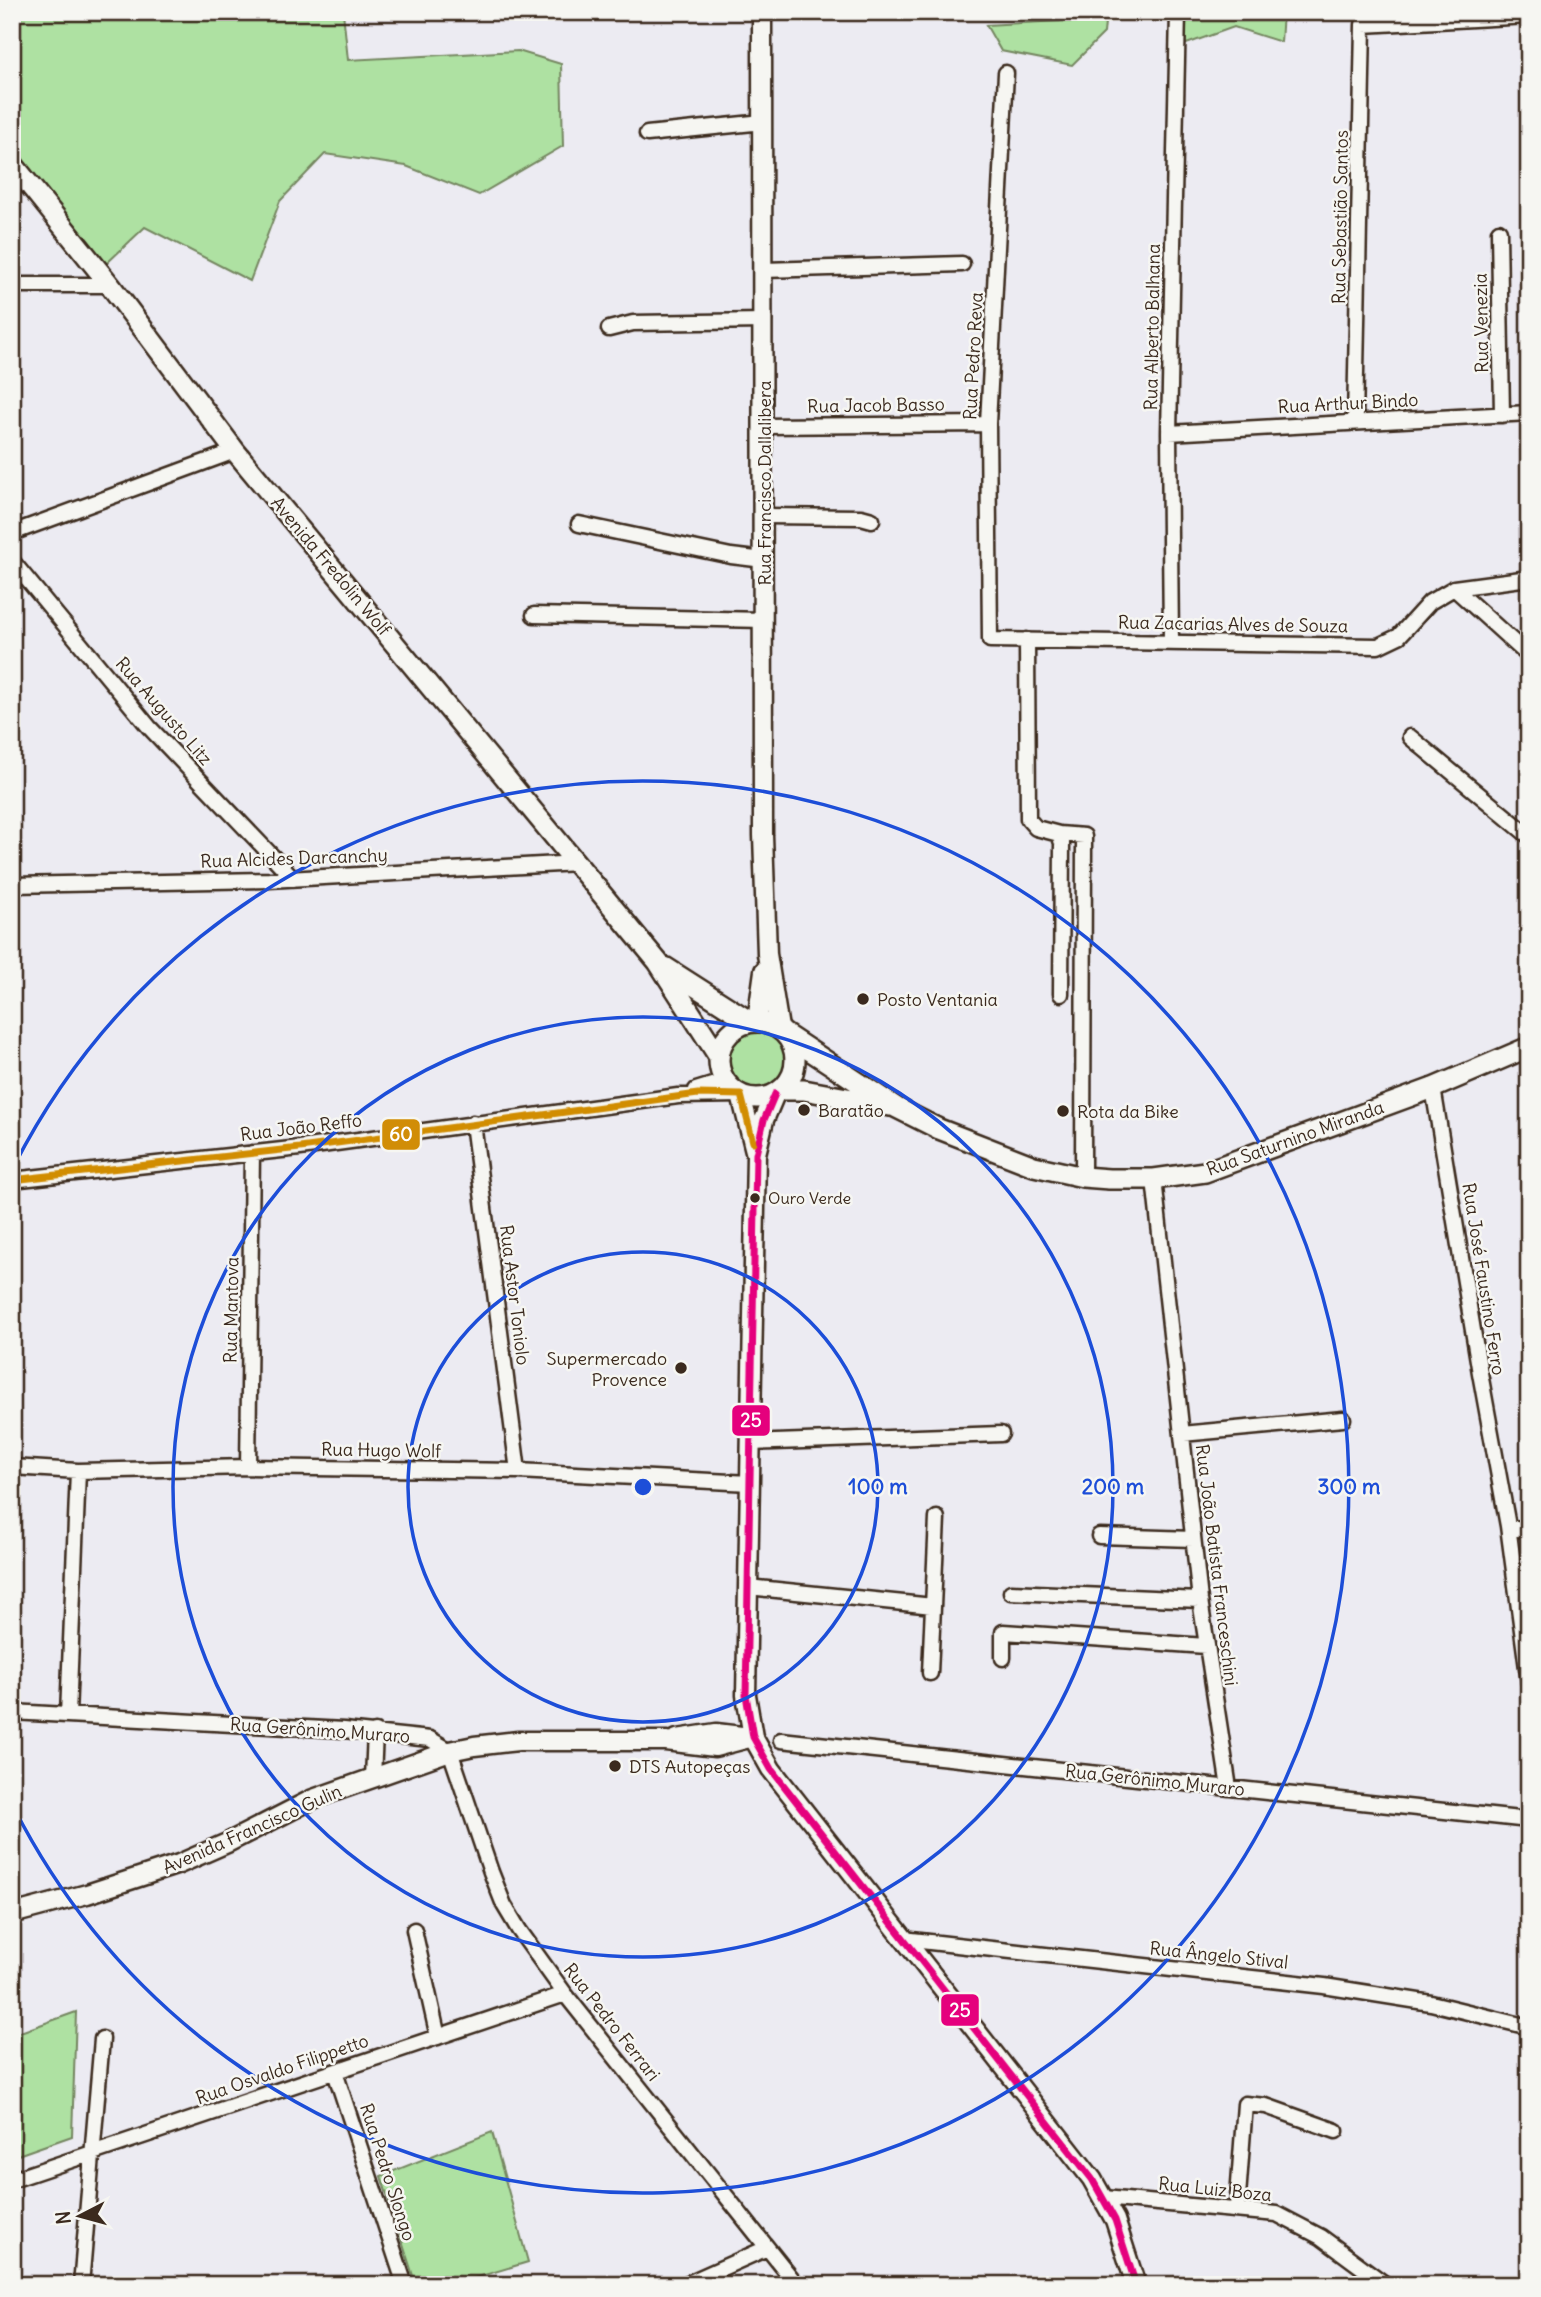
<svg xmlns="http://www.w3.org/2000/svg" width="1541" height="2297" viewBox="0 0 1541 2297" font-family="Delius,sans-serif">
<rect width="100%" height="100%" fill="#ecebf2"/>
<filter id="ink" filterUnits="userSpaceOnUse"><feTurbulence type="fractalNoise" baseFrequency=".0143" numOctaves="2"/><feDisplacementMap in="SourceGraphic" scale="14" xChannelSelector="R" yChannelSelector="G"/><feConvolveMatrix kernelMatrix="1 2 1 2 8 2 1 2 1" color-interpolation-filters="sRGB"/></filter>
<g filter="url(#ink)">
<!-- green -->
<path fill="#aee1a2" stroke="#748660" stroke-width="2" d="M12 12H343L348 60 518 51 561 64 563 146 479 195 406 166 325 154 280 201 250 281 145 227 105 265 12 146Z
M1060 12H1106L1104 33 1072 65 1001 51 986 25 1060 21Z
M1183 12H1283L1281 42 1234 27 1178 47Z
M726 1060a31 31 0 1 1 62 0a31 31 0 1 1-62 0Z
M76 2012 72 2136 12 2157V2035Z
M492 2132 528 2262 451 2285H416L381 2176Z"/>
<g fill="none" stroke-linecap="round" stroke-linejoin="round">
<defs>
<path id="minor" d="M1363 25 1529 16
M1006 73 988 424 990 640 1378 646 1399 636 1430 602 1454 588 1529 578
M647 134 763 122
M1499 231 1502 415
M764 270 962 264
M12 285H110
M609 329 633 323 764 321
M1355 422 1363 25 1366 12
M764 426 988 424
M1169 433 1529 413
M764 516 861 517 872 520
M579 524 731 556 764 560
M12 533 235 451
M12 561 149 727 294 879
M1454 588 1529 656
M534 615 764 620
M1027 640 1028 819 1036 828 1059 834 1062 843 1061 994
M1171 642 1169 433 1178 12
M1410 737 1529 836
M1059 834 1084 836 1083 1177
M12 885 269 880 578 863
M1433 1088 1480 1373 1508 1526 1529 1683
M696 1090 725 1081
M473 1123 518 1471
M1154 1179 1200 1600 1229 1788
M12 1180 300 1148 678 1096 741 1095
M1182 1434 1343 1419
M750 1443 1001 1434
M12 1467 78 1471 248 1467 518 1471 750 1483
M248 1467 252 1153
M1508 1526 1529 1531
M1099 1536 1193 1539
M748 1587 933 1606
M1011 1592 1200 1600
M1003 1658V1632L1206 1646
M930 1673 937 1518
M12 1712 344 1730 430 1739 450 1751 491 1872 504 1905 519 1930 565 1994 797 2285
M68 1715 78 1471
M781 1740 1529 1820
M373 1778 375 1732
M414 1930 438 2037
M903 1939 1324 1986 1431 2003 1529 2027
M335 2072 405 2285
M12 2180 565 1994
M1104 2198 1277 2214 1321 2237 1386 2285
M1237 2210 1245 2104 1266 2106 1336 2131
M81 2285 102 2039
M684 2285 767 2248"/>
<path id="tertiary" d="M762 12 763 835 767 954 779 1028
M757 1021 764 971
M775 1094 764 1120 756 1154 746 1695 753 1737 771 1769 1092 2179 1115 2220 1136 2285
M741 1095 755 1151
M677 1739 716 1733 750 1737
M12 1914 87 1894 179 1864 227 1843 313 1799 450 1751 474 1746 518 1741H666L715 1747 753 1737"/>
<path id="secondary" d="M12 163 110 285 235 451 658 962 719 1057
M665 967 751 1022
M719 1060a38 38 0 1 1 76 0a38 38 0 1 1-76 0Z
M785 1034 897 1108 939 1129 1034 1166 1083 1177 1109 1179H1154L1205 1172 1433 1088 1529 1047
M780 1090H804L890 1106"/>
</defs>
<!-- minor casing -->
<use href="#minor" stroke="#3b2a1e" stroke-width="19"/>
<!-- tertiary casing -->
<use href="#tertiary" stroke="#3b2a1e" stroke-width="23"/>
<!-- secondary casing -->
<use href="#secondary" stroke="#3b2a1e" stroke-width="24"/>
<!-- minor -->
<use href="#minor" stroke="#f6f6f2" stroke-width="14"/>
<!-- tertiary -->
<use href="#tertiary" stroke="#f6f6f2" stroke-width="18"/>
<!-- secondary -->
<use href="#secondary" stroke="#f6f6f2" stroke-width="19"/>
<defs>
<path id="bus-1" d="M775 1094 764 1120 756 1154 746 1695 753 1737 771 1769 1092 2179 1115 2220 1136 2285"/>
<path id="bus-2" d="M12 1180 300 1148 698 1094 741 1095 753 1142"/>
</defs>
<!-- bus-1 casing -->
<use href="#bus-1" stroke="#f6f6f2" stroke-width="12"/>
<!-- bus-2 casing -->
<use href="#bus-2" stroke="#f6f6f2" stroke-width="12"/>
<!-- bus-1 -->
<use href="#bus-1" stroke="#e5007d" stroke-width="7"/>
<!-- bus-2 -->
<use href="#bus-2" stroke="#d18d06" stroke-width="7"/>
</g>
</g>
<!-- distance rings -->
<g fill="none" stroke="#1d4ed8" stroke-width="3.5">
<circle cx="643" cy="1487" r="235"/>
<circle cx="643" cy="1487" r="470"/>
<path d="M14 1166A706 706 0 1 1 14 1808"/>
</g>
<!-- markers -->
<g fill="#3b2a1e" stroke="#f6f6f2" stroke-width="2.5">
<circle cx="863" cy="999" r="7"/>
<circle cx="804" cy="1110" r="7"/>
<circle cx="1063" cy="1111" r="7"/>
<circle cx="755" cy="1198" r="6"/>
<circle cx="681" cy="1368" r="7"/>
<circle cx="615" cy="1766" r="7"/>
</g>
<g text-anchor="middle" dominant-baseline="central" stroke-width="5" stroke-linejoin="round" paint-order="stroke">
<!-- bus labels -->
<g font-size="16" fill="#3b2a1e" stroke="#f6f6f2" text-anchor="start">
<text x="768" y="1198">Ouro Verde</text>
</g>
<!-- street labels -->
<g font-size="18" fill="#3b2a1e" stroke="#f6f6f2">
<text transform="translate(1340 217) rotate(-89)">Rua Sebastião Santos</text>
<text transform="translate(1481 323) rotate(-91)">Rua Venezia</text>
<text transform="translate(1152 327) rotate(-89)">Rua Alberto Balhana</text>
<text transform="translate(973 356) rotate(-87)">Rua Pedro Reva</text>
<text transform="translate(1348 403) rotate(-3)">Rua Arthur Bindo</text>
<text transform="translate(876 405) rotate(-1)">Rua Jacob Basso</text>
<text transform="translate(764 483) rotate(-90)">Rua Francisco Dallalibera</text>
<text transform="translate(331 566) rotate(50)">Avenida Fredolin Wolf</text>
<text transform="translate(1233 624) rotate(1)">Rua Zacarias Alves de Souza</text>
<text transform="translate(164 711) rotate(49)">Rua Augusto Litz</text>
<text transform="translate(294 858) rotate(-2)">Rua Alcides Darcanchy</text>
<text transform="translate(301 1127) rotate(-7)">Rua João Reffo</text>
<text transform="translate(1295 1138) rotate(-20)">Rua Saturnino Miranda</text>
<text transform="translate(1484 1279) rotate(81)">Rua José Faustino Ferro</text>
<text transform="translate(515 1295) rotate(83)">Rua Astor Toniolo</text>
<text transform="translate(231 1310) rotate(-89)">Rua Mantova</text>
<text transform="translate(381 1450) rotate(1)">Rua Hugo Wolf</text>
<text transform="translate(1217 1565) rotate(83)">Rua João Batista Franceschini</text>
<text transform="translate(320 1730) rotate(4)">Rua Gerônimo Muraro</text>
<text transform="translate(1155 1780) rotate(6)">Rua Gerônimo Muraro</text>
<text transform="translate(252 1829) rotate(-24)">Avenida Francisco Gulin</text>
<text transform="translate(1219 1955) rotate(6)">Rua Ângelo Stival</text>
<text transform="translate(612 2022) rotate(52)">Rua Pedro Ferrari</text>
<text transform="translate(282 2069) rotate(-19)">Rua Osvaldo Filippetto</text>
<text transform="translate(388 2172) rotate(72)">Rua Pedro Slongo</text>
<text transform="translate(1215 2189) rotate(6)">Rua Luiz Boza</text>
</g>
<!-- poi labels -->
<g font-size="18" fill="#3b2a1e" stroke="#f6f6f2" text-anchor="start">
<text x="877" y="999">Posto Ventania</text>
<text x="818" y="1110">Baratão</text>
<text x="1077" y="1111">Rota da Bike</text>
<text x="667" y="1358" text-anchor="end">Supermercado<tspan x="667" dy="21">Provence</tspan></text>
<text x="629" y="1766">DTS Autopeças</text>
</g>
</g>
<circle cx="643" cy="1487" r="10" fill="#1d4ed8" stroke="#f6f6f2" stroke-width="3.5"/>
<g font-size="21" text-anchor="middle" font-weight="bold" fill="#1d4ed8" stroke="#f6f6f2" stroke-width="5" stroke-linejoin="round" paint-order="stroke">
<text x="878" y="1494">100 m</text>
<text x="1113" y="1494">200 m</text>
<text x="1349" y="1494">300 m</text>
</g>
<g stroke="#f6f6f2" stroke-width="2.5">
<rect x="381" y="1118" width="40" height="33" rx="7" fill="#d18d06"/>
<rect x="731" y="1404" width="40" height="33" rx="7" fill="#e5007d"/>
<rect x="940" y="1993" width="40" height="34" rx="7" fill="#e5007d"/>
</g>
<g font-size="19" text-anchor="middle" font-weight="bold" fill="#fff">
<text x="401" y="1141">60</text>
<text x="751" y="1427">25</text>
<text x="960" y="2017">25</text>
</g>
<!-- margin -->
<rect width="1541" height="2297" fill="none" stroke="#f6f6f2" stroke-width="42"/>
<rect x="21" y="21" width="1499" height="2255" fill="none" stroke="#3b2a1e" stroke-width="2.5" filter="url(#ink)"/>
<!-- north arrow -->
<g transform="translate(80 2216) rotate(264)" stroke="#f6f6f2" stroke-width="5" paint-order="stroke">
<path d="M0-5L12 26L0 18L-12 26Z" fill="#3b2a1e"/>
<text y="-10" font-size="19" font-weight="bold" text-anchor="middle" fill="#3b2a1e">N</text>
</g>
</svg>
